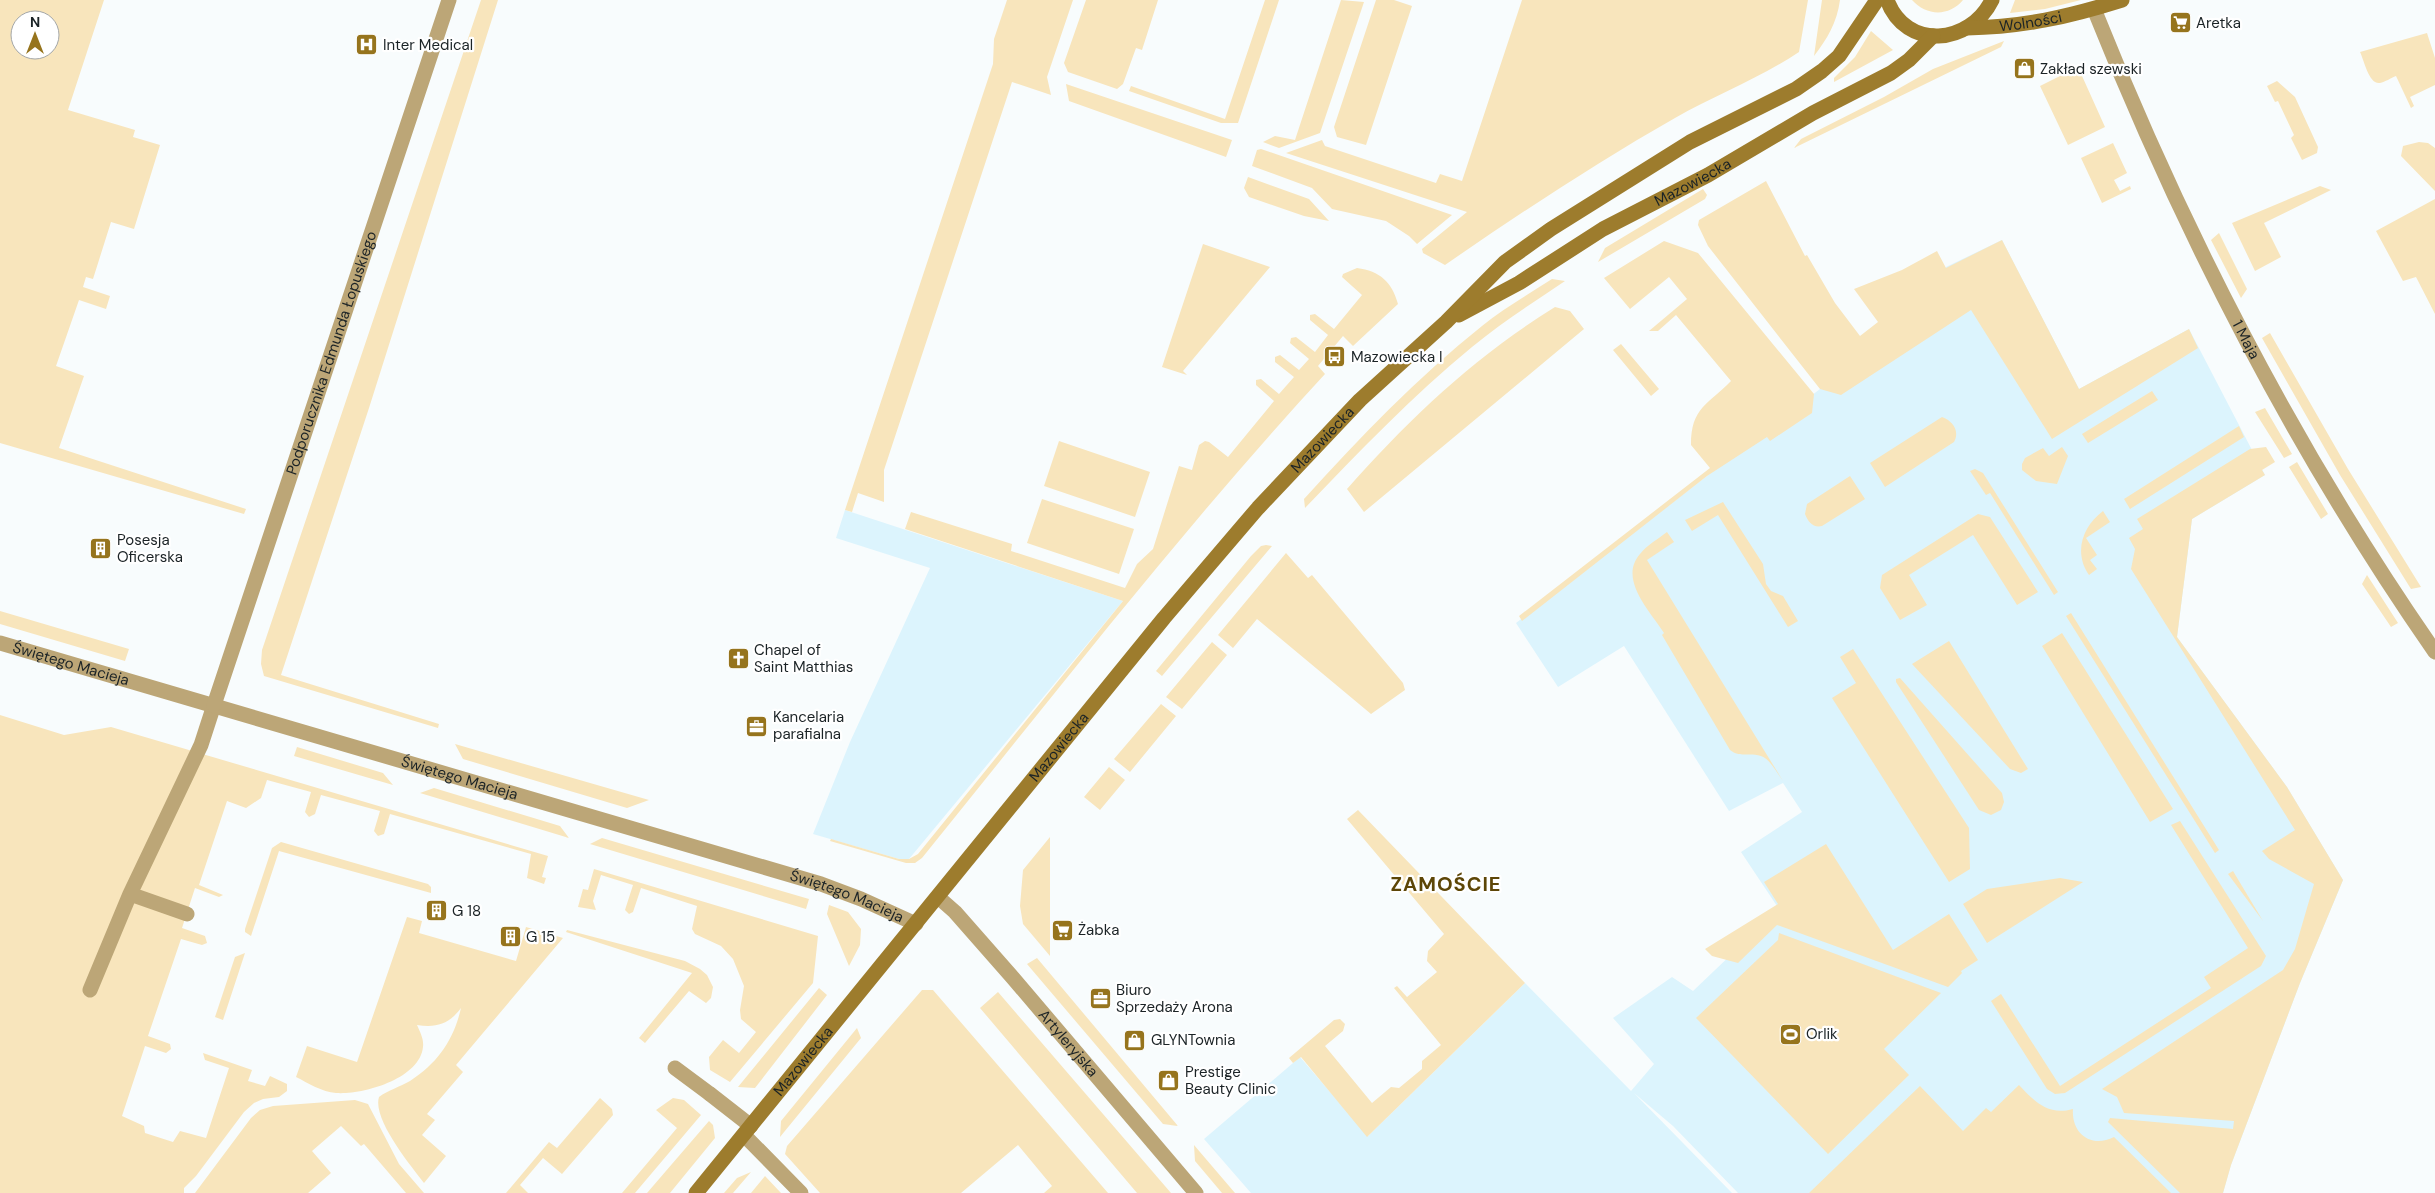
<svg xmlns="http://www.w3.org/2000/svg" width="2435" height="1193" viewBox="0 0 2435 1193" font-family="'DM Sans',sans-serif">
<rect width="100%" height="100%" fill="#f8fcfd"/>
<!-- built -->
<path fill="#dcf4fd" d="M2002 240 2079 389 2189 329 2265 475 2192 519 2177 637 2287 787 2343 880 2300 983 2231 1165 2223 1193H1738L1673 1126 1634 1093 1732 1193H1251L1204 1139 1300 1057 1368 1136 1525 983 1631 1091 1654 1064 1613 1018 1672 977 1693 991 1779 909 1741 852 1802 812 1783 783 1729 811 1624 646 1558 687 1516 623 1820 389 1897 326 1946 267Z
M845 510 1123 601 909 859H899L813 834 850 742 930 568 836 538Z"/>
<!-- green -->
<path fill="#f8e5bc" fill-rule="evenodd" d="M0 0H104L68 110 135 130 133 137 160 145 134 229 111 222 93 279 86 277 83 287 110 296 106 309 79 300 56 366 84 376 59 448 246 509 244 514 0 443ZM20 20H50V50H20Z
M481 0H498L369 408 281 675 439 724 438 728 264 676 261 664 262 650Z
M1007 0H1073L1047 77 1051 95 1012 82 884 470V502L858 493 852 512 845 510 993 64 994 39Z
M1086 0H1158L1142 50 1136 48 1123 84 1117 89 1068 72 1064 63Z
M1265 0H1279L1238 123H1221L1129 91 1131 86 1225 119Z
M1341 0 1364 2 1320 133 1279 148 1263 142 1275 136 1295 140Z
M1376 0H1394L1412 6 1366 145 1337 137 1334 127Z
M1522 0H1808L1799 52C1760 78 1716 95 1675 118 1596 163 1520 213 1445 265L1423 253 1422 249 1467 212 1286 153 1322 140 1325 146 1436 183 1440 174 1462 181Z
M1822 0H1840C1837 23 1827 39 1814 56Z
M1912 0H1963C1949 17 1926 16 1912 0Z
M2015 0H2081L2045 9 2010 13Z
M1871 31 1893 50 1834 82V78L1855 57Z
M2427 33 2435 58V85L2410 97 2414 106 2411 108 2396 76C2391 78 2385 82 2380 83 2369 85 2364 60 2360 52Z
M2004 41 2001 47 1794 148 1801 139 1884 97 1933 69Z
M2078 67 2105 127 2068 145 2040 86Z
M2277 81 2295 97 2318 147 2317 153 2302 160 2291 138 2294 135 2278 101 2275 102 2267 86Z
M1066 84 1232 140 1226 157 1069 101Z
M2419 142 2428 143 2435 148V191L2401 156 2403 146Z
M2113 143 2127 173 2114 180 2120 191 2130 186 2131 189 2102 203 2081 158Z
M1261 149 1452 215 1417 244 1409 236 1386 221 1332 209 1312 188 1252 166 1257 150Z
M1248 177 1309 199 1329 221 1304 216 1249 197 1244 188Z
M1766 181 1805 256 1807 255 1835 303 1860 336 1878 322 1854 289 1902 270 1937 251 1946 268 2002 240 2079 389 2189 329 2198 348 2052 439 1971 310 1841 395 1820 389 1708 246 1698 225 1699 220Z
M2320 186 2331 190 2264 223 2281 257 2255 271 2232 223Z
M1703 189 1707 195 1705 199 1598 262 1605 248Z
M2435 199V314L2416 277 2403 281 2376 231Z
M2219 233 2247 289 2241 298 2211 240Z
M1664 241 1698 253 1814 394 1812 413 1770 441 1767 437 1707 476 1522 621 1519 616 1710 468 1691 445C1691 407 1708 405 1731 381L1676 315 1658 331H1649L1687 299 1669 277 1630 309 1604 278Z
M1203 244 1270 267 1183 371 1187 375 1162 367Z
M1357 268C1380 271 1392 282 1398 304L1353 346 1343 336 1318 366 1325 374C1183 528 1054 695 922 858L915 863H906L830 841 831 839 899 859H909L918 854 1123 601 905 529 911 512 1012 544 1011 551 1125 588 1137 564 1153 549 1179 466 1192 470 1199 445 1205 441 1209 442 1228 457 1274 401 1256 385V380L1261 379 1279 394 1294 377 1275 362V357L1280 355 1299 370 1309 359 1290 343 1291 338 1296 337 1315 352 1328 335 1310 320V315L1315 314 1334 329 1362 295 1342 277 1343 274Z
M1552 279 1565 281C1534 302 1501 323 1472 347 1412 396 1359 452 1305 508L1304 499C1360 437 1417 378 1482 326 1504 308 1529 294 1552 279Z
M1555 307 1570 311 1584 329 1364 512 1347 489C1411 417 1473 358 1555 307Z
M2270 333 2348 469 2421 587 2411 589 2340 475 2262 338Z
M1621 344 1659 389 1651 396 1613 350Z
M2152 391 2158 400 2088 443 2082 434Z
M2265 408 2292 454 2284 458 2255 412Z
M1942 417C1953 421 1960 431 1954 442L1885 487 1870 463Z
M2239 426 2244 437 2130 509 2124 499Z
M1059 441 1150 472 1135 517 1044 486Z
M2062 447 2068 456 2057 484 2036 481 2022 470V464L2025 458 2043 448 2049 456Z
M2266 447 2275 462 2262 470 2265 475 2192 519 2177 637 2287 787 2343 880 2300 983 2231 1165 2223 1193H2180L2108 1122 2110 1118 2233 1129 2234 1121 2124 1113 2117 1097 2102 1089 2283 970 2295 949 2314 884 2269 859 2262 851 2295 830 2131 569 2135 549 2129 538 2143 529 2137 519 2250 449Z
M2297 462 2328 514 2321 519 2289 467Z
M1975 469 1983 473 2058 592 2054 595 1990 493 1986 495 1970 471Z
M1850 476 1865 499 1822 526C1813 528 1808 522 1805 514L1807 504Z
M1042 499 1134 529 1119 574 1027 543Z
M1723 502 1763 564 1766 584 1771 591 1783 596 1798 621 1788 627 1718 515 1692 531 1685 520Z
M2103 511 2110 522 2086 538 2097 555 2090 560 2097 569 2089 575C2073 552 2083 526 2103 511Z
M1978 514 1990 517 2038 592 2017 605 1973 535 1909 575 1927 605 1900 620 1880 588 1882 575Z
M1667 532 1674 542 1647 560 1783 781C1777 773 1770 759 1761 756 1749 752 1740 758 1730 750L1662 635 1664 633C1650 611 1618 579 1640 554 1647 545 1658 539 1667 532Z
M1266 545 1272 546 1162 676 1156 671 1251 556 1261 546Z
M1286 553 1308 578 1312 575 1403 683 1405 690 1371 714 1257 619 1233 648 1218 635Z
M2367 575 2398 623 2391 627 2362 584Z
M0 611 129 649 125 661 0 624Z
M2071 613 2219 850 2215 853 2066 616Z
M2062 633 2173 809 2150 822 2042 646Z
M1949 641 2028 769 2021 773 2010 769 1912 664Z
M1212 642 1227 655 1182 709 1166 697Z
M1853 649 1969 828 1970 869 1949 882 1832 698 1856 683 1840 657Z
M1900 678 2002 793 2004 802 2001 810 1991 815 1979 810 1896 682V679Z
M1161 704 1176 716 1130 772 1114 759Z
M0 715 64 735 111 727 548 856 542 877 546 878 544 884 527 878 531 854 390 814 384 834 378 836 374 831 380 811 321 795 315 814 309 817 305 812 311 792 267 780 261 798 246 808 227 801 199 885 223 895 219 897 195 888 182 928 205 936 207 943 202 945 181 939 148 1036 170 1044 171 1049 166 1053 145 1046 122 1116 144 1126 145 1133 173 1142 180 1131 206 1138 229 1068 205 1060 203 1053 252 1070 248 1081 265 1086 270 1076 287 1084V1091L279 1097 263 1099 254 1103 244 1112 196 1176 184 1188V1193H0Z
M455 744 649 800 627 808 463 759Z
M297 747 383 773 393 785 294 756Z
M1109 767 1125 780 1100 810 1084 797Z
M434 788 560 826 569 838 420 793Z
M1358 810 1525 983 1367 1137 1301 1057 1293 1063 1289 1058 1334 1020 1340 1019 1345 1024 1343 1031 1325 1046 1372 1103 1391 1087 1399 1088 1422 1069V1061L1441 1045 1394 988 1397 986 1407 997 1437 972 1427 961 1428 951 1444 934 1347 819Z
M2180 821 2266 956 2261 966 2065 1093 2055 1094 2047 1089 1991 1001 2001 994 2060 1086 2211 988 2204 977 2248 948 2171 825Z
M1050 837V956L1023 924 1020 906 1023 870Z
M602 838 809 899 806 909 590 844Z
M281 842 428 884 431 887V893L279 851 251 936 245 932V929L272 848Z
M1826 844 1893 950 1949 914 1978 960 1961 971 1962 973 1948 987 1777 925 1738 963 1712 956 1705 949 1778 904 1764 882Z
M594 869 818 936 813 983 730 1082 710 1070 709 1057 723 1040 739 1053 756 1032 741 1019 740 1010 744 986 733 959 721 946 695 934 692 929 697 906 641 888 633 912 629 914 625 910 633 885 601 875 593 901 596 910 578 907 583 889 588 890Z
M2233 871 2263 921 2228 874Z
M2060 878 2083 882 1987 943 1963 904 1987 889Z
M829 905 848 912 861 929 860 945 849 966 827 914Z
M407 917 422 921 419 933 516 961 526 927 563 938 456 1065 463 1072 427 1114 435 1120 422 1135 446 1156 424 1183C411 1166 372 1119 379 1097 388 1090 400 1087 410 1081 438 1063 454 1039 461 1008 449 1024 437 1028 417 1025 420 1032 424 1039 423 1047 420 1079 362 1095 336 1093 322 1092 308 1083 296 1077L307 1046 357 1062Z
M567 930 685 961 700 969 707 975 713 987 711 998 706 1003 689 991 645 1043 639 1038 692 973 566 932Z
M1779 933 1941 993 1884 1049 1909 1075 1828 1154 1696 1018 1778 940Z
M245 953 223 1020 215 1017 235 957Z
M1037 958 1178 1126 1163 1124 1027 964Z
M819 988 827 995 755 1088 738 1087Z
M922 990H933L1108 1193H1044L1052 1186 1018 1145 961 1193H820L785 1154 787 1146Z
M998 992 1171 1193H1137L980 1008Z
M857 1028 861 1038 780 1137 781 1121Z
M2019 1085C2035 1102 2048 1116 2073 1109 2071 1133 2091 1149 2114 1137L2171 1193H1809L1920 1086 1963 1131 1986 1108 1991 1112Z
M600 1098 612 1109 613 1115 562 1174 543 1158 520 1185 528 1193H506L549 1142 557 1148Z
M673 1098 684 1100 701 1115 635 1193H622L677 1128 656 1110Z
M355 1100 368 1104 399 1164 424 1193H406L364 1144 361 1146 341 1126 312 1151 331 1173 308 1193H195L251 1118 260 1110 273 1106Z
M709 1121 713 1125 715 1138 670 1193H647Z
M1194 1145 1235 1193H1222L1195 1161Z
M751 1172 733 1193H724L737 1178Z
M765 1176 781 1193H751Z"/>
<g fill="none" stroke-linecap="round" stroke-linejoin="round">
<!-- lane -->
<path stroke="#bca677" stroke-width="15" d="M130 894 187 914
M90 990 130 894 201 745 214 705
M710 1094 751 1126"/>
<!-- street -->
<g stroke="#bca677" stroke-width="15">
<path id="s1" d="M2094 9C2184 234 2296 452 2435 652"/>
<path id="s2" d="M0 643 821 884 861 899 916 924"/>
<path id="s3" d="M214 705 449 0"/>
<path id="s4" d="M938 897 955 912 1013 978 1196 1193"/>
<path d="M675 1068 710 1094"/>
<path d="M744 1135 801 1193"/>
</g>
<!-- secondary -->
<g stroke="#9d7c2d" stroke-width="15">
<path d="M1887 0C1906 51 1970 45 1992 0"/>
<path id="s5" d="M1967 28C2023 27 2068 17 2122 0"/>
<path id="s6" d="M1459 315 1519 283 1603 229 1708 175 1813 113 1891 73 1909 60 1933 36"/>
<path id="s7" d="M696 1193 1164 618 1258 508 1360 400 1446 322 1505 262 1551 229 1690 142 1796 89 1822 71 1839 56 1877 0"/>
</g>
</g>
<!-- icons -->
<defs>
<symbol id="supermarket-square" viewBox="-11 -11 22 22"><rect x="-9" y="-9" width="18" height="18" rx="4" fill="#96741d" stroke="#fff"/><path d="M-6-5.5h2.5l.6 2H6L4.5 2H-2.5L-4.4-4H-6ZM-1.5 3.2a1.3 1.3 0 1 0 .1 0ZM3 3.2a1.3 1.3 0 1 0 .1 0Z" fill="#fff"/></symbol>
<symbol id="hospital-square" viewBox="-11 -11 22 22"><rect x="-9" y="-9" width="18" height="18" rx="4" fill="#96741d" stroke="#fff"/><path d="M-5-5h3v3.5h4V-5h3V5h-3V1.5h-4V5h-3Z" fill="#fff"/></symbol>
<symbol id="shop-square" viewBox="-11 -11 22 22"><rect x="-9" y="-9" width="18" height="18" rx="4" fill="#96741d" stroke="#fff"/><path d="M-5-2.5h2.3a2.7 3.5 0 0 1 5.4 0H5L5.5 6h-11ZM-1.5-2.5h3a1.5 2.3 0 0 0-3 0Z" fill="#fff"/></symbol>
<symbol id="bus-square" viewBox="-11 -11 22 22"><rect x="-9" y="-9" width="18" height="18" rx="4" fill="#96741d" stroke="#fff"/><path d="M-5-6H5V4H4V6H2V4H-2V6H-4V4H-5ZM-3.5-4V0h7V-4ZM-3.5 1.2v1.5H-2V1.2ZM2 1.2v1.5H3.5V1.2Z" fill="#fff"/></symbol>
<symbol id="building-square" viewBox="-11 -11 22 22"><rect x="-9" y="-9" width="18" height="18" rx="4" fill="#96741d" stroke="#fff"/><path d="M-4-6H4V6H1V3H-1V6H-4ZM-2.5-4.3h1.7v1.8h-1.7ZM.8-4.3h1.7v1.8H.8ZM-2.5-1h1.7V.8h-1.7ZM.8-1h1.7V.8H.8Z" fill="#fff"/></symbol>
<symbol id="church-square" viewBox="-11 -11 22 22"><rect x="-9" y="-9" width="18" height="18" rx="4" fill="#96741d" stroke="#fff"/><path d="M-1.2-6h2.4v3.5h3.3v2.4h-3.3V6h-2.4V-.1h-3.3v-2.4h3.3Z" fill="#fff"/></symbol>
<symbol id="office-square" viewBox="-11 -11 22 22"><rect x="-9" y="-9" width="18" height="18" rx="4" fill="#96741d" stroke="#fff"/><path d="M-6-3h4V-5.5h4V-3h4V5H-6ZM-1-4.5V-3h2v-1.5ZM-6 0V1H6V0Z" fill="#fff"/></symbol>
<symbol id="stadium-square" viewBox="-11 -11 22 22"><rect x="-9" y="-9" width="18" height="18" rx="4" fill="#96741d" stroke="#fff"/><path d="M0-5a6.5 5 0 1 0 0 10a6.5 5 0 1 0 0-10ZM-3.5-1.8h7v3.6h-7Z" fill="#fff"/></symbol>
</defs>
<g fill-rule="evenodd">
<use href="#supermarket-square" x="2168" y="10" width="25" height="25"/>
<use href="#hospital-square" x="354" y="32" width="25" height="25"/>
<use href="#shop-square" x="2012" y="56" width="25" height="25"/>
<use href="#bus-square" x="1322" y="344" width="25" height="25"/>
<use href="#building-square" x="88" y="536" width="25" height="25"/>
<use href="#church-square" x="726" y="646" width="25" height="25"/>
<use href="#office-square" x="744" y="714" width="25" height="25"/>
<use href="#building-square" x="424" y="898" width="25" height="25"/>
<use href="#supermarket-square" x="1050" y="918" width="25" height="25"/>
<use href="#building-square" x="498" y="924" width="25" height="25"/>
<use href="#office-square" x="1088" y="986" width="25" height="25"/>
<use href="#stadium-square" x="1778" y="1022" width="25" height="25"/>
<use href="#shop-square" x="1122" y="1028" width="25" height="25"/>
<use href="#shop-square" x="1156" y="1068" width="25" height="25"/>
</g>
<g text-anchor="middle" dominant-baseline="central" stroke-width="4.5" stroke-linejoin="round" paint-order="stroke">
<!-- street labels -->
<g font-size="15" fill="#1b2326" stroke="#fff">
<text stroke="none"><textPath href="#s5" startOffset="64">Wolności</textPath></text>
<text stroke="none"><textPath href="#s6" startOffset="269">Mazowiecka</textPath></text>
<text stroke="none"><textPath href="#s1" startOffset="364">1 Maja</textPath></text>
<text stroke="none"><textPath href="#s3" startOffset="371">Podporucznika Edmunda Łopuskiego</textPath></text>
<text stroke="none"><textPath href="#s7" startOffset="980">Mazowiecka</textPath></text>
<text stroke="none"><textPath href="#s2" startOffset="74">Świętego Macieja</textPath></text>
<text stroke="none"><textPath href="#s7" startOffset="575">Mazowiecka</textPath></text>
<text stroke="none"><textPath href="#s2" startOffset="479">Świętego Macieja</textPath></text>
<text stroke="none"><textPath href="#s2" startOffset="884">Świętego Macieja</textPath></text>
<text stroke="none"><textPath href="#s4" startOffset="196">Artyleryjska</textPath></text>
<text stroke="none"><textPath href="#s7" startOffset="170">Mazowiecka</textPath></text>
</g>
<!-- poi labels -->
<g font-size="15" fill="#1b2326" stroke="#fff" text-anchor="start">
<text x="2196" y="23">Aretka</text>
<text x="383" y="45">Inter Medical</text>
<text x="2040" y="69">Zakład szewski</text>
<text x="1351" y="357">Mazowiecka I</text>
<text x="117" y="540">Posesja<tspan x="117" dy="17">Oficerska</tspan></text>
<text x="754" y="650">Chapel of<tspan x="754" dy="17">Saint Matthias</tspan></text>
<text x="773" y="717">Kancelaria<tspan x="773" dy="17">parafialna</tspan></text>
<text x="452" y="911">G 18</text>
<text x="1078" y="930">Żabka</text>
<text x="526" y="937">G 15</text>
<text x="1116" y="990">Biuro<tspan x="1116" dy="17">Sprzedaży Arona</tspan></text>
<text x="1806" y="1034">Orlik</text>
<text x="1151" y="1040">GLYNTownia</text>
<text x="1185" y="1072">Prestige<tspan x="1185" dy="17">Beauty Clinic</tspan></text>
</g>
<!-- district labels -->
<g font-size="20" font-weight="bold" letter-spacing="1" fill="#5d4607" stroke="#fff">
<text x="1446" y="884">ZAMOŚCIE</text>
</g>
</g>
<!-- north arrow -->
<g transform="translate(35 35)"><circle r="24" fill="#ffffff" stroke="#a4a7a8"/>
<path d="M0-4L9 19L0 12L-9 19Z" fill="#96741d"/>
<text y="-8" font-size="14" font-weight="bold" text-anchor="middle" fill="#1b2326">N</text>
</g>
</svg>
